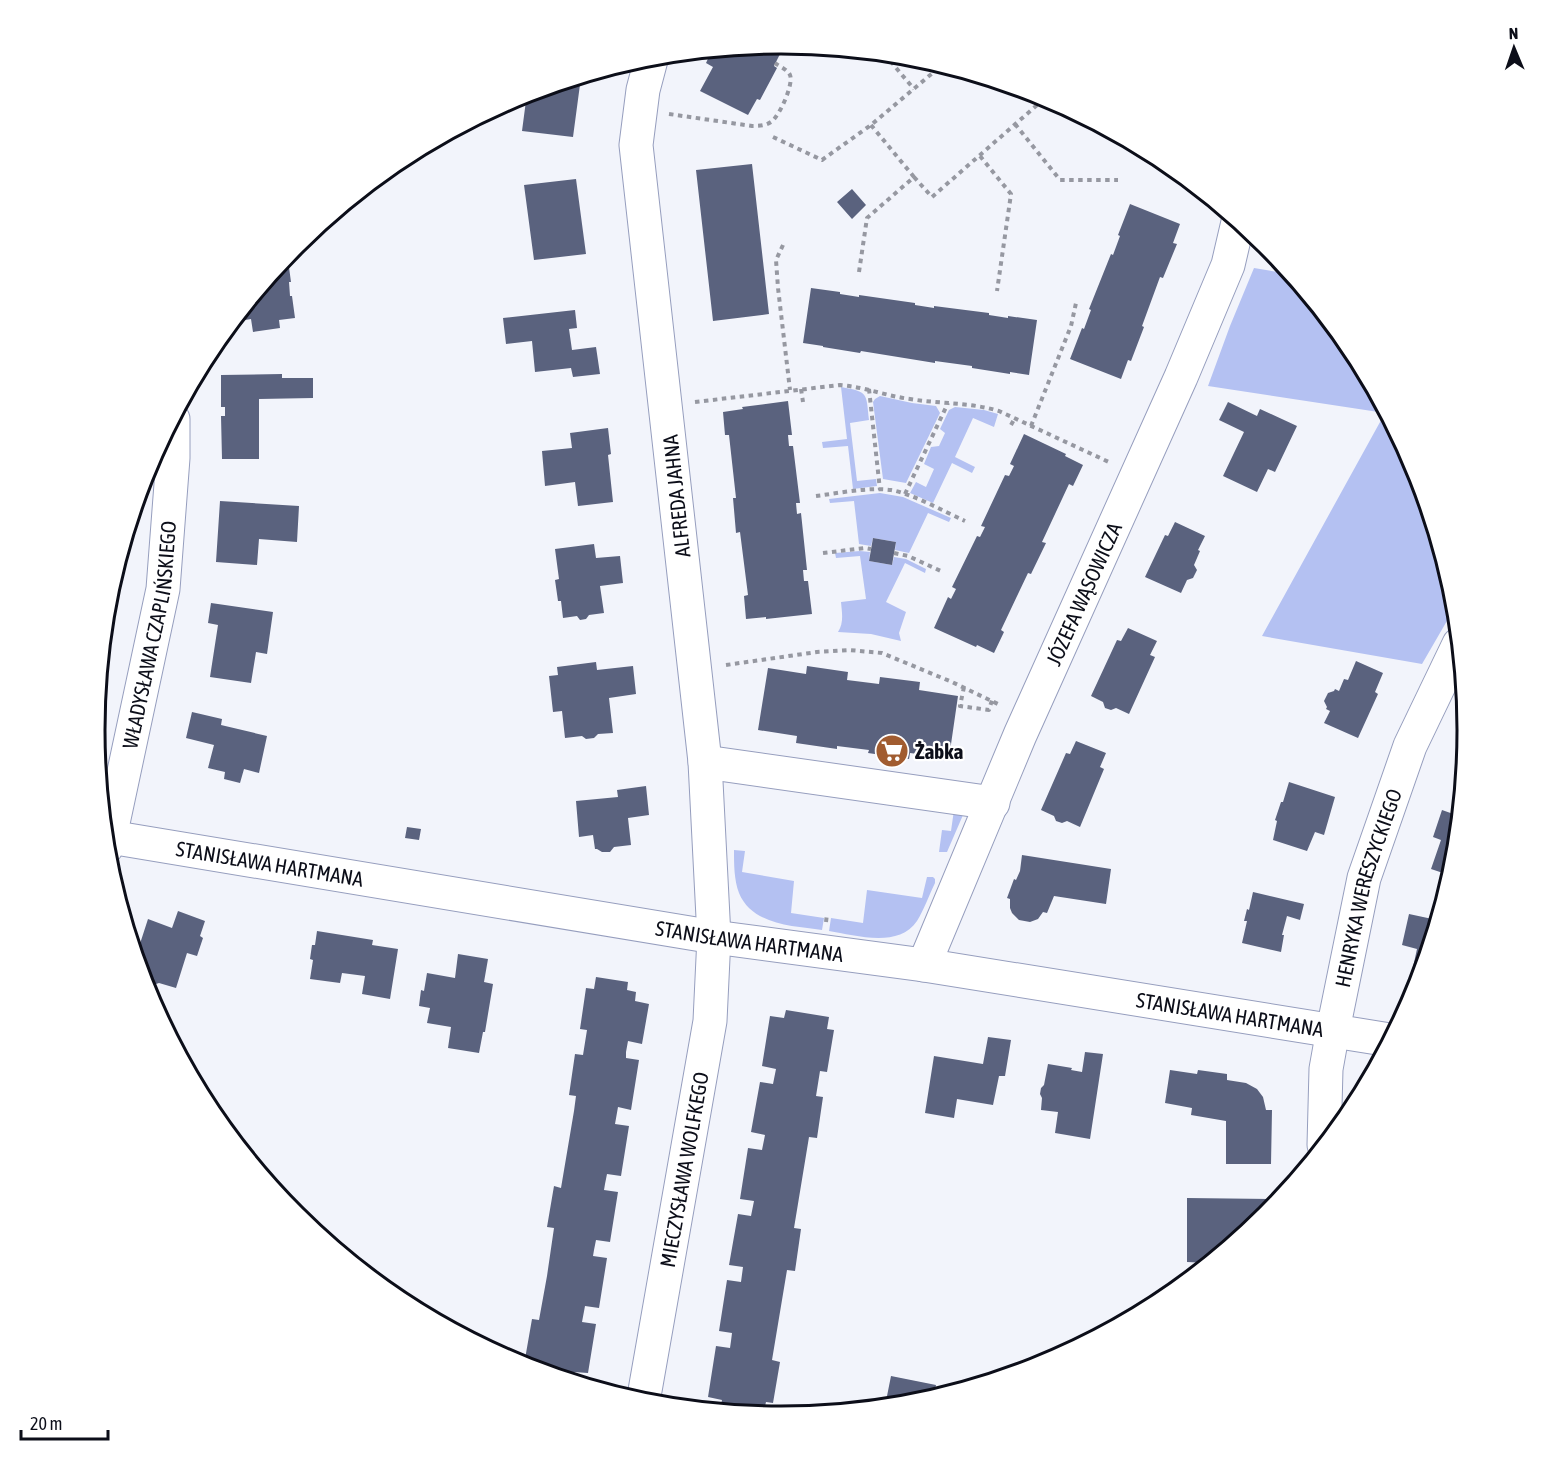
<svg xmlns="http://www.w3.org/2000/svg" width="1562" height="1460" viewBox="0 0 1562 1460" font-family="'Asap Condensed',sans-serif">
<rect width="100%" height="100%" fill="#f2f4fb"/>
<!-- green -->
<path fill="#b4c1f2" d="M1254 268 1290 274 1352 349 1415 468 1454 596 1455 607 1422 664 1262 636 1385 413 1208 386 1230 326Z
M841 387C869 392 866 393 869 420L850 423 857 481 876 479 877 486 853 489 848 446 823 448 822 442 847 439Z
M880 396 912 403 936 406 940 413 906 483 883 479 873 402 875 399Z
M955 407 984 410 998 414 994 427 973 418 955 457 975 467 972 473 952 463 933 503 910 493 916 482 926 487 934 469 924 464 931 447 939 446 945 433 940 429 949 410Z
M880 493 903 497 951 518 949 522 928 513 909 553 895 550 896 542 873 538 871 546 859 544 854 501 830 503 829 499Z
M860 551 870 552 869 561 892 565 894 557 906 559 926 569 925 573 905 563 886 602 906 612 899 633 901 641 871 634 838 632C844 623 842 613 841 602L866 599 860 556 836 558 835 553Z
M954 810 963 815 947 852H939L942 830 951 831Z
M734 850 745 851 742 872 794 881 791 913 824 918 822 930C793 926 752 925 739 893 734 880 734 864 734 850Z
M927 877H933L935 879V883C929 895 924 910 917 921 898 949 855 935 829 931L831 918 863 923 867 890 922 898Z"/>
<!-- building -->
<path fill="#5a627e" d="M781 44H785L774 66 777 68 760 100 757 99 748 115 700 91 713 67 706 63 712 50Z
M581 77 573 137 522 131 527 93Z
M1140 147 1156 156H1140Z
M752 164 769 314 713 321 696 170Z
M576 179 586 254 534 260 524 185Z
M852 189 866 205 852 219 837 202Z
M1130 204 1180 224 1173 243 1177 244 1163 278 1160 277 1142 326 1144 327 1131 361 1128 360 1121 379 1070 359 1082 328 1084 329 1091 310 1089 309 1111 254 1113 255 1120 236 1118 235Z
M283 260H288L291 282H289L290 296H292L295 318 279 320 280 328 253 332 251 319 245 320 244 308Z
M811 288 840 292V294L859 297V295L915 303V305L934 308V306L989 313V315L1008 318V316L1037 320 1029 375 1010 372V374L972 368V366L935 361V363L861 351 860 353 823 347V346L803 343Z
M575 310 577 328 569 329 572 350 596 347 600 374 573 377 571 368 535 372 532 341 506 344 503 318Z
M282 374V378H313V398L259 399V459H222L221 416H225V407H221V375Z
M788 401 792 435H788L789 446H793L800 503H796L797 514 801 513 807 570H803L804 581H808L812 614 766 619V617L746 619 744 596 748 595 740 532 736 533 733 498H736L729 435H725L723 412 743 409 742 407Z
M1228 402 1257 416 1260 409 1297 426 1275 472 1268 469 1257 492 1223 476 1244 432 1219 420Z
M608 428 611 454 608 455 613 502 578 506 575 482 545 486 542 451 572 448 570 433Z
M1024 434 1066 454 1065 456 1083 465 1073 486 1069 484 1042 542 1046 543 1031 574 1028 573 1001 630 1004 632 994 653 977 645 976 647 934 628 948 597 951 599 956 589 952 587 977 536 980 537 985 527 981 526 1005 475 1009 476 1014 466 1010 464Z
M220 501 299 506 297 542 259 539 257 565 216 562Z
M1175 522 1205 536 1198 550 1200 551 1194 565 1197 570 1193 578 1187 580 1181 593 1145 577 1165 535 1168 536Z
M873 538 896 542 892 565 869 561Z
M594 544 596 558 620 556 623 583 600 586 604 613 589 615 586 619 580 620 577 616 563 618 561 601H558L555 580 559 579 555 549Z
M211 603 273 612 267 654 256 652 251 683 210 677 218 625 208 623Z
M1128 628 1157 641 1150 655 1155 657 1129 714 1116 708 1111 710 1105 708 1103 702 1091 696 1117 640 1121 641Z
M1356 661 1383 673 1375 692 1378 694 1358 738 1324 723 1330 711 1326 709 1327 707 1324 701 1328 693 1334 691 1335 689 1339 691 1344 679 1348 680Z
M596 662 597 670 633 666 636 694 609 698 613 733 598 734 594 738 586 739 582 736 565 738 562 711 553 712 549 676 558 675 557 667Z
M807 666 848 672 847 680 879 684 880 677 920 682 919 690 958 696 949 758 910 753 909 759 868 753 869 750 837 746V749L796 743 797 736 758 730 768 668 806 674Z
M192 712 222 719 221 725 267 736 259 773 244 769 240 783 224 779 225 772 208 768 214 745 186 738Z
M1076 741 1106 753 1100 767 1104 769 1080 827 1067 821 1062 823 1056 821 1054 816 1041 810 1066 753 1070 754Z
M1289 782 1335 797 1324 835 1315 832 1307 851 1273 840 1277 821 1275 820 1281 802H1283Z
M646 786 649 815 628 818 631 845 614 847 610 852H602L597 849H595L593 835 579 837 576 801 618 797 617 790Z
M1442 810 1459 816 1454 864 1449 881 1441 878 1443 873 1431 869 1441 840 1433 837Z
M407 827 421 829 419 840 405 838Z
M1022 855 1111 869 1106 904 1054 896 1047 913 1043 912 1038 919 1030 922 1019 920 1012 913 1010 908V899L1007 898 1014 879 1016 880 1020 871Z
M1253 892 1304 904 1300 920 1287 916 1282 935H1284L1281 952 1242 943 1247 921H1244L1247 909 1249 910Z
M178 911 205 921 200 936 203 938 197 956 187 953 176 988 159 983 153 985 146 983 142 977 136 956 148 919 172 928Z
M1409 914 1437 920 1418 983 1410 981 1417 949 1402 945Z
M317 931 373 940 372 945 398 949 390 999 362 994 365 976 342 973 340 983 310 979 313 960 310 959 312 945H315Z
M458 954 488 959 484 982 493 984 485 1032H483L479 1053 448 1048 451 1027 427 1023 430 1008 419 1006 421 990 424 991 427 973 455 978Z
M596 977 628 982 627 990 636 992 635 1001 649 1004 642 1044 628 1041 626 1052V1058L639 1060 631 1110 618 1107 615 1124 629 1126 621 1176 607 1174 605 1184 604 1190 618 1192 610 1242 596 1240 594 1250 593 1256 607 1258 599 1308 585 1306 582 1322 596 1324 588 1373 574 1372 572 1381 531 1368 532 1360 525 1359 532 1319 539 1320 547 1276 554 1228 547 1227 554 1186 561 1188 574 1111 576 1096 569 1095 575 1054 583 1055 587 1030 580 1029 586 988 594 989Z
M786 1010 829 1017 827 1029 834 1030 827 1072 820 1071 816 1096 823 1097 817 1138 809 1137 794 1228 801 1229 795 1271 787 1270 772 1360 780 1362 773 1403 766 1402 763 1415 720 1410 722 1400 708 1397 716 1346 730 1348 731 1341 732 1333 719 1331 727 1280 741 1282 743 1267 729 1265 738 1214 751 1216 754 1201 740 1199 748 1148 762 1150 765 1135 751 1132 760 1082 773 1084 776 1069 762 1066 770 1016 784 1018Z
M988 1037 1011 1040 1005 1076H999L993 1105 957 1099 954 1118 925 1113 934 1056 983 1064Z
M1085 1052 1103 1054 1090 1139 1055 1133 1058 1112 1041 1110 1042 1098 1040 1094 1041 1088 1044 1085 1048 1064 1072 1068 1071 1070 1082 1072Z
M1170 1070 1197 1074 1198 1070 1227 1074V1080L1246 1083 1257 1089 1263 1097 1266 1110H1272L1271 1164H1226V1121L1191 1115 1192 1108 1165 1103Z
M1187 1198 1271 1199V1210L1252 1227H1248V1230L1209 1263 1187 1262Z
M891 1376 936 1385 933 1398 915 1403 885 1406Z"/>
<g fill="none" stroke-linecap="round" stroke-linejoin="round">
<defs>
<g id="minor">
<path d="M705 762 993 803"/>
<path id="s1" d="M110 837 714 937 924 965 1390 1040"/>
<path id="s2" d="M106 848 110 837 163 589 173 458V419"/>
<path id="s3" d="M924 965 1020 735 1181 377 1228 265 1238 222"/>
<path id="s4" d="M1324 1145 1326 1069 1333 1030 1364 878 1410 746 1459 644"/>
<path id="s5" d="M643 1402 710 1021 714 937 705 762 636 145 643 90 652 56"/>
</g>
</defs>
<!-- minor casing -->
<use href="#minor" stroke="#969ebe" stroke-width="35"/>
<!-- path -->
<path stroke="#9698a1" stroke-width="4" stroke-dasharray="4.5 4.5" stroke-linecap="butt" d="M885 54 897 69 914 89
M669 114 752 126C758 126 765 126 771 122 779 117 794 84 790 75 787 69 780 67 775 63
M1015 124 1060 180H1118
M871 125 914 177
M773 137 822 160 871 125 942 65
M980 156 1011 194 997 291
M783 245 776 260 778 288 790 390
M859 272 867 218 914 177 932 197 1036 106 1022 89
M801 389 803 402
M869 389 880 490
M695 402 840 385C865 387 886 396 910 399 940 404 969 402 999 411L1111 463
M1011 425 1015 418
M1031 426 1071 326 1076 303
M905 494 948 403
M816 496C840 493 867 487 891 490 913 494 943 511 965 521
M823 553 865 548 871 549
M894 553 908 556 941 571
M726 665 817 652 849 650 882 653 952 682 1000 705
M964 687 960 706 989 710 992 700
M826 922 827 914"/>
<!-- minor -->
<use href="#minor" stroke="#fff" stroke-width="33"/>
</g>
<!-- icons -->
<defs>
<symbol id="supermarket-disc" viewBox="-11 -11 22 22"><circle r="9.5" fill="#a15c30" stroke="#fff"/><path d="M-6-5.5h2.5l.6 2H6L4.5 2H-2.5L-4.4-4H-6ZM-1.5 3.2a1.3 1.3 0 1 0 .1 0ZM3 3.2a1.3 1.3 0 1 0 .1 0Z" fill="#fff"/></symbol>
</defs>
<g fill-rule="evenodd">
<use href="#supermarket-disc" x="873" y="732" width="38" height="38"/>
</g>
<g text-anchor="middle" dominant-baseline="central" stroke-width="4.5" stroke-linejoin="round" paint-order="stroke">
<!-- street labels -->
<g font-size="21" fill="#0c0e19" stroke="#fff">
<text transform="translate(676 496) rotate(-96)">ALFREDA JAHNA</text>
<text stroke="none"><textPath href="#s3" startOffset="404">JÓZEFA WĄSOWICZA</textPath></text>
<text stroke="none"><textPath href="#s2" startOffset="218">WŁADYSŁAWA CZAPLIŃSKIEGO</textPath></text>
<text stroke="none"><textPath href="#s1" startOffset="162">STANISŁAWA HARTMANA</textPath></text>
<text stroke="none"><textPath href="#s4" startOffset="262">HENRYKA WERESZYCKIEGO</textPath></text>
<text stroke="none"><textPath href="#s1" startOffset="648">STANISŁAWA HARTMANA</textPath></text>
<text stroke="none"><textPath href="#s1" startOffset="1134">STANISŁAWA HARTMANA</textPath></text>
<text stroke="none"><textPath href="#s5" startOffset="236">MIECZYSŁAWA WOLFKEGO</textPath></text>
</g>
<!-- poi labels -->
<g font-size="21" font-weight="bold" fill="#0c0e19" stroke="#fff" text-anchor="start">
<text x="915" y="751">Żabka</text>
</g>
</g>
<!-- crop -->
<path d="M0 0H1562V1460H0ZM105 730a676 676 0 1 1 1352 0a676 676 0 1 1-1352 0Z" fill="#fff" fill-rule="evenodd"/>
<path fill="none" stroke="#0c0e19" stroke-width="3" d="M105 730a676 676 0 1 1 1352 0a676 676 0 1 1-1352 0Z"/>
<!-- north arrow -->
<g transform="translate(1514 48) rotate(358)" stroke="#ffffff" stroke-width="4.5" paint-order="stroke">
<path d="M0-4.5L10 22L0 15L-10 22Z" fill="#0c0e19"/>
<text y="-9" font-size="16" font-weight="bold" text-anchor="middle" fill="#0c0e19">N</text>
</g>
<!-- scale -->
<path d="M21 1430v9h87v-9" fill="none" stroke="#0c0e19" stroke-width="3"/>
<text x="30" y="1430" font-size="18" fill="#0c0e19" stroke="#ffffff" stroke-width="4.5" paint-order="stroke">20 m</text>
</svg>
